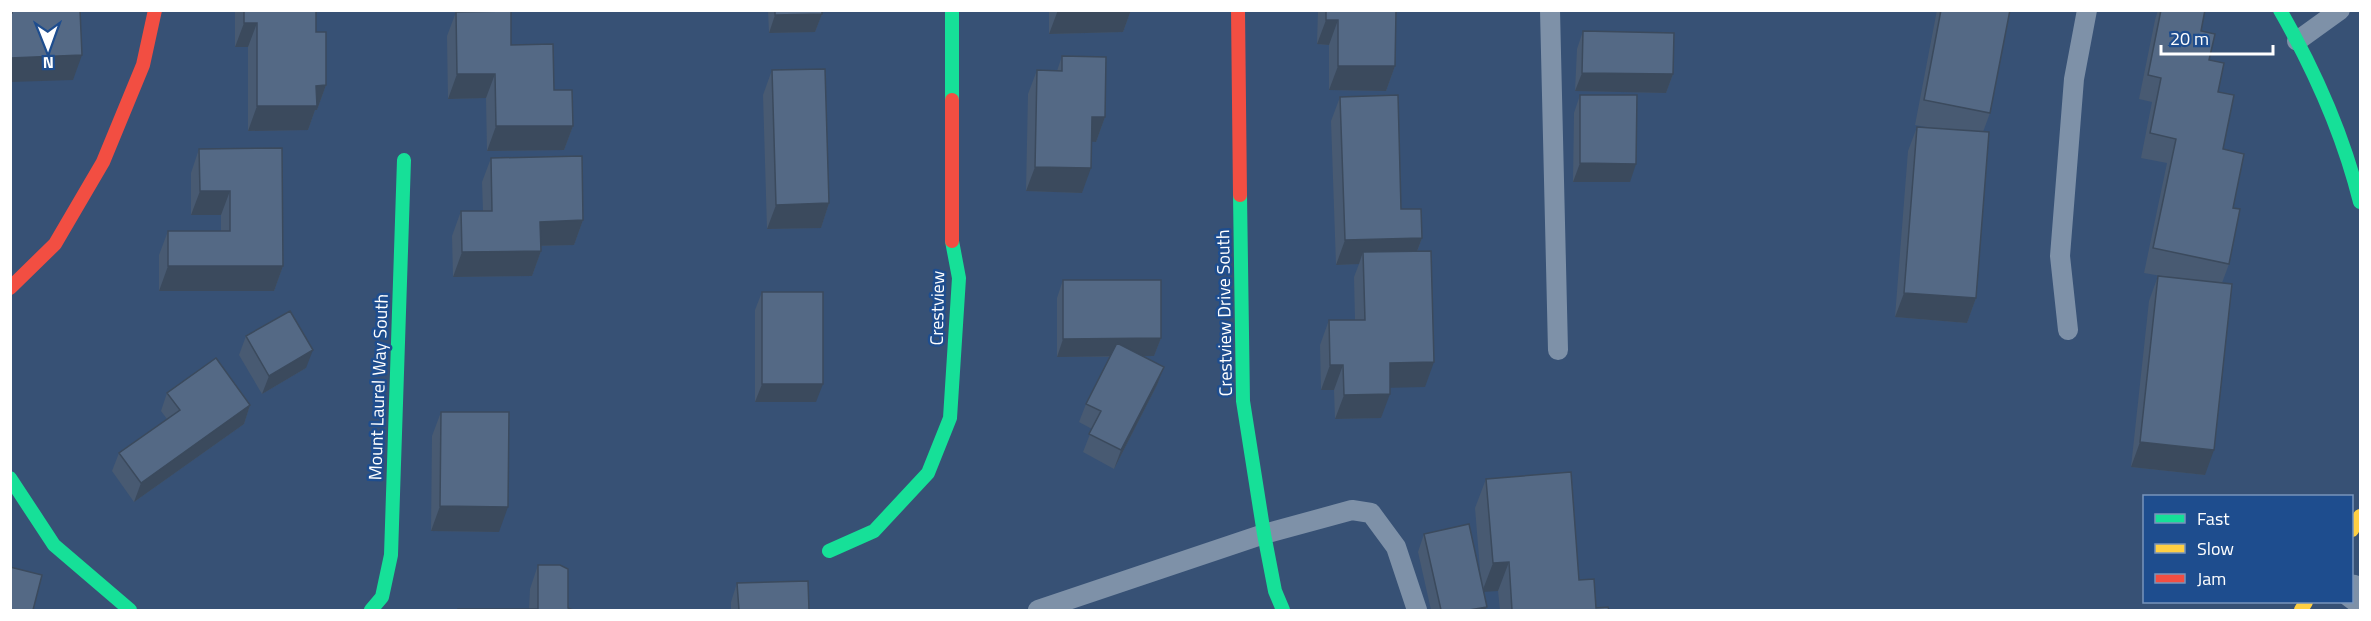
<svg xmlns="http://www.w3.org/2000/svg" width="2371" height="621" viewBox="0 0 2371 621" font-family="'Titillium Web',sans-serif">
<rect width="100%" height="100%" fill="#375175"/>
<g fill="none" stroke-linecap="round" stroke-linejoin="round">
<!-- lane -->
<path stroke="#7e91a8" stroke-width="20" d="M1550 10 1558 350
M2297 41 2340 10
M2068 330 2060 256 2074 79 2087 10
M1038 610 1264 534 1352 510 1371 513 1396 547 1417 610"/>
<!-- street -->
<path stroke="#7e91a8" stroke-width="33" d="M2352 591 2360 597"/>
<!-- fast -->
<path stroke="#16e098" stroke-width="14" d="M952 10V100
M2280 10C2315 71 2343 134 2360 202
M1240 195 1243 401 1264 534 1275 591 1283 610
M10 478 54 545 130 610
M829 551 874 531 928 473 950 418 959 278 952 241
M371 610 382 597 391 555 404 160"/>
<!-- slow -->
<path stroke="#ffcf43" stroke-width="14" d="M2352 530 2360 516
M2301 610 2306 602"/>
<!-- jam -->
<path stroke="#f24e42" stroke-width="14" d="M1238 10 1240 195
M952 100V241
M10 288 55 244 103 162 143 65 155 10"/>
</g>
<!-- wall -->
<path fill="#485a72" d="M235 10H316V32L326 85 317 110H315L308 130 248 131V47H235Z
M768 10H822V14L815 32 769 33Z
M1049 10H1131L1123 32 1049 34Z
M1318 10H1396L1395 66 1386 91 1329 90V45L1317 44Z
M1937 10H2010L1990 113 1983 132 1976 298 1967 323 1895 317 1908 151 1917 127 1931 128 1915 125Z
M2158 10H2205L2201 31 2218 92 2223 149 2233 208 2229 264 2222 283 2205 475 2131 467 2149 301 2158 276 2167 277 2144 273 2167 163 2141 158 2152 102 2139 99 2155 20Z
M456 12 511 45 554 90 573 126 564 150 487 151 486 98 448 99 447 36Z
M1583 31 1673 74 1666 93 1575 91 1577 49Z
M1062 56 1105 117 1096 142 1092 141 1082 193 1026 191 1028 94 1037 70 1057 71Z
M772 70 829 203 821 228 767 229 763 95Z
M1580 95 1630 182H1573L1574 113Z
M1340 97 1401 209 1422 238 1417 252 1425 387H1390L1381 418 1335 419 1334 390H1321L1320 345 1329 320H1355L1354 277 1359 264 1336 265 1331 121Z
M199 149 283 266 274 291H159V255L168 231H221V215H191V173Z
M491 158 583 220 574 245 541 246V251L532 276 453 277 452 236 461 211H483L482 182Z
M1063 280 1161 338 1154 356H1143L1164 367 1157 385 1114 469 1083 452 1092 429 1079 422 1086 404 1110 357H1057V298Z
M762 292 816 402H755V310Z
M246 336 306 368 262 394 239 355Z
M167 393 250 405 244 424 134 502 112 471 119 453 167 419 161 411Z
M441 412 499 532 431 531 432 436Z
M1486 479 1579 580 1596 608 1609 610H1500L1498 591H1483L1485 610H1431L1418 552 1424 534 1481 582 1475 508Z
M538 565 568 608 529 609 530 589Z
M737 583 809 610H731V602Z"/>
<!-- shaded-wall -->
<path fill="#3b4a5d" d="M1058 10H1131L1123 32 1049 34Z
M822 14 815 32 769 33 775 15Z
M1326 20H1338L1329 45 1317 44Z
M244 23H257L248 47H235Z
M82 55 73 80 10 82V58Z
M1338 66H1395L1386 91 1329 90Z
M1582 73 1673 74 1666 93 1575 91Z
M457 74H495L486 98 448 99Z
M326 85 317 110H315L308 130 248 131 257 106 316 86Z
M1092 117H1105L1096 142 1083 141Z
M496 126H573L564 150 487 151Z
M1580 163 1636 164 1630 182H1573Z
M1035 167 1091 168 1082 193 1026 191Z
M200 191H230L221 215H191Z
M829 203 821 228 767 229 776 205Z
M583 220 574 245 532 246 540 222Z
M1422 238 1413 262 1363 252 1359 264 1336 265 1345 240Z
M541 251 532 276 453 277 462 252Z
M168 266H283L274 291H159Z
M1904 293 1976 298 1967 323 1895 317Z
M1161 338 1154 356 1057 357 1063 339Z
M313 350 306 368 262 394 269 376Z
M1434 362 1425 387 1381 388 1390 363Z
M1330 365H1343L1334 390H1321Z
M1164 367 1157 385 1114 469 1121 450Z
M762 384H823L816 402H755Z
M1390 394 1381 418 1335 419 1344 395Z
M250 405 244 424 134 502 141 483Z
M2140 442 2214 450 2205 475 2131 467Z
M440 506 508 507 499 532 431 531Z
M1509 562 1498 591 1482 592 1493 563Z
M1487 607 1485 610H1469Z"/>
<!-- building -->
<path fill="#546985" stroke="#3b4a5d" stroke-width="1.5" d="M12 10H80L82 55 10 58V13H12Z
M244 10H316V32H326V85L316 86 317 106H257V23H244Z
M775 10H822V14L775 15Z
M1326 10H1396L1395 66H1338V20H1326Z
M1941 10H2010L1990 113 1924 100Z
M2161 10H2205L2201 31 2215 34 2209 60 2224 63 2218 92 2234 95 2223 149 2244 154 2233 208 2240 209 2229 264 2153 248 2176 139 2150 133 2161 78 2148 75Z
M511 11V45L553 44 554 90H572L573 126H496L495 74H457L456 12Z
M1583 31 1674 33 1673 74 1582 73Z
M1062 56 1106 57 1105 117H1092L1091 168 1035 167 1037 70 1062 71Z
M825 69 829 203 776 205 772 70Z
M1398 95 1401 209H1421L1422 238 1345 240 1340 97Z
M1580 95H1637L1636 164 1580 163Z
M1917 127 1989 132 1976 298 1904 293Z
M282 148 283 266H168V231H230V191H200L199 149Z
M582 156 583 220 540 222 541 251 462 252 461 211H492L491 158Z
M1431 251 1434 362 1390 363V394L1344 395 1343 365H1330L1329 320H1365L1363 252Z
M2158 276 2232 284 2214 450 2140 442Z
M1063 280H1161V338L1063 339Z
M762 292H823V384H762Z
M290 311 313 350 269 376 246 336Z
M1117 343 1164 367 1121 450 1089 434 1101 411 1086 404Z
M216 358 250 405 141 483 119 453 180 410 167 393Z
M441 412H509L508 507 440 506Z
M1571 472 1579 580 1594 579 1596 608 1608 607 1609 610H1512L1509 562 1493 563 1486 479Z
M1469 524 1487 607 1469 610H1441L1424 534Z
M538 565H560L568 569V608L573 610H458V609H538Z
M10 567 42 575 33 610H10Z
M808 581 809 610H739L737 583Z"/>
<g text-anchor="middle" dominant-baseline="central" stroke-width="5" stroke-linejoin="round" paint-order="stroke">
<!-- street labels -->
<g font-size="18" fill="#fff" stroke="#1e4d8e">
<text transform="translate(937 308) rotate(-89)">Crestview</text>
<text transform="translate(1224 313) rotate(-91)">Crestview Drive South</text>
<text transform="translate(378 387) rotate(-88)">Mount Laurel Way South</text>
</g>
</g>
<!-- border -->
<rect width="2371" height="621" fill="none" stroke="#ffffff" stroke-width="24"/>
<!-- legend -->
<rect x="2143" y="495" width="210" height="108" fill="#1e4d8e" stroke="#7894bb" stroke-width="1.5"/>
<rect x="2155" y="514" width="30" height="9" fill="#16e098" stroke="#7894bb" stroke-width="1.5"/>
<text x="2197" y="525" font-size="18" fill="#ffffff">Fast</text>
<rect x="2155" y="544" width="30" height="9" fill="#ffcf43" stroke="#7894bb" stroke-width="1.5"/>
<text x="2197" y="555" font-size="18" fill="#ffffff">Slow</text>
<rect x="2155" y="574" width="30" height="9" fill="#f24e42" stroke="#7894bb" stroke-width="1.5"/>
<text x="2197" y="585" font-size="18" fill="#ffffff">Jam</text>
<!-- north arrow -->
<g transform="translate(48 48) rotate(179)" stroke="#1e4d8e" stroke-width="4.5" paint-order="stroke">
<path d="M0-4.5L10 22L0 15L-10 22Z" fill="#ffffff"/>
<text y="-9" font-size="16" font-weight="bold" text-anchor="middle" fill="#ffffff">N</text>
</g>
<!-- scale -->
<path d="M2161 45v9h112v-9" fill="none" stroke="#ffffff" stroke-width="3"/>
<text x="2170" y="45" font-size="18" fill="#ffffff" stroke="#1e4d8e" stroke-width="4.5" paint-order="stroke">20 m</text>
</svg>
